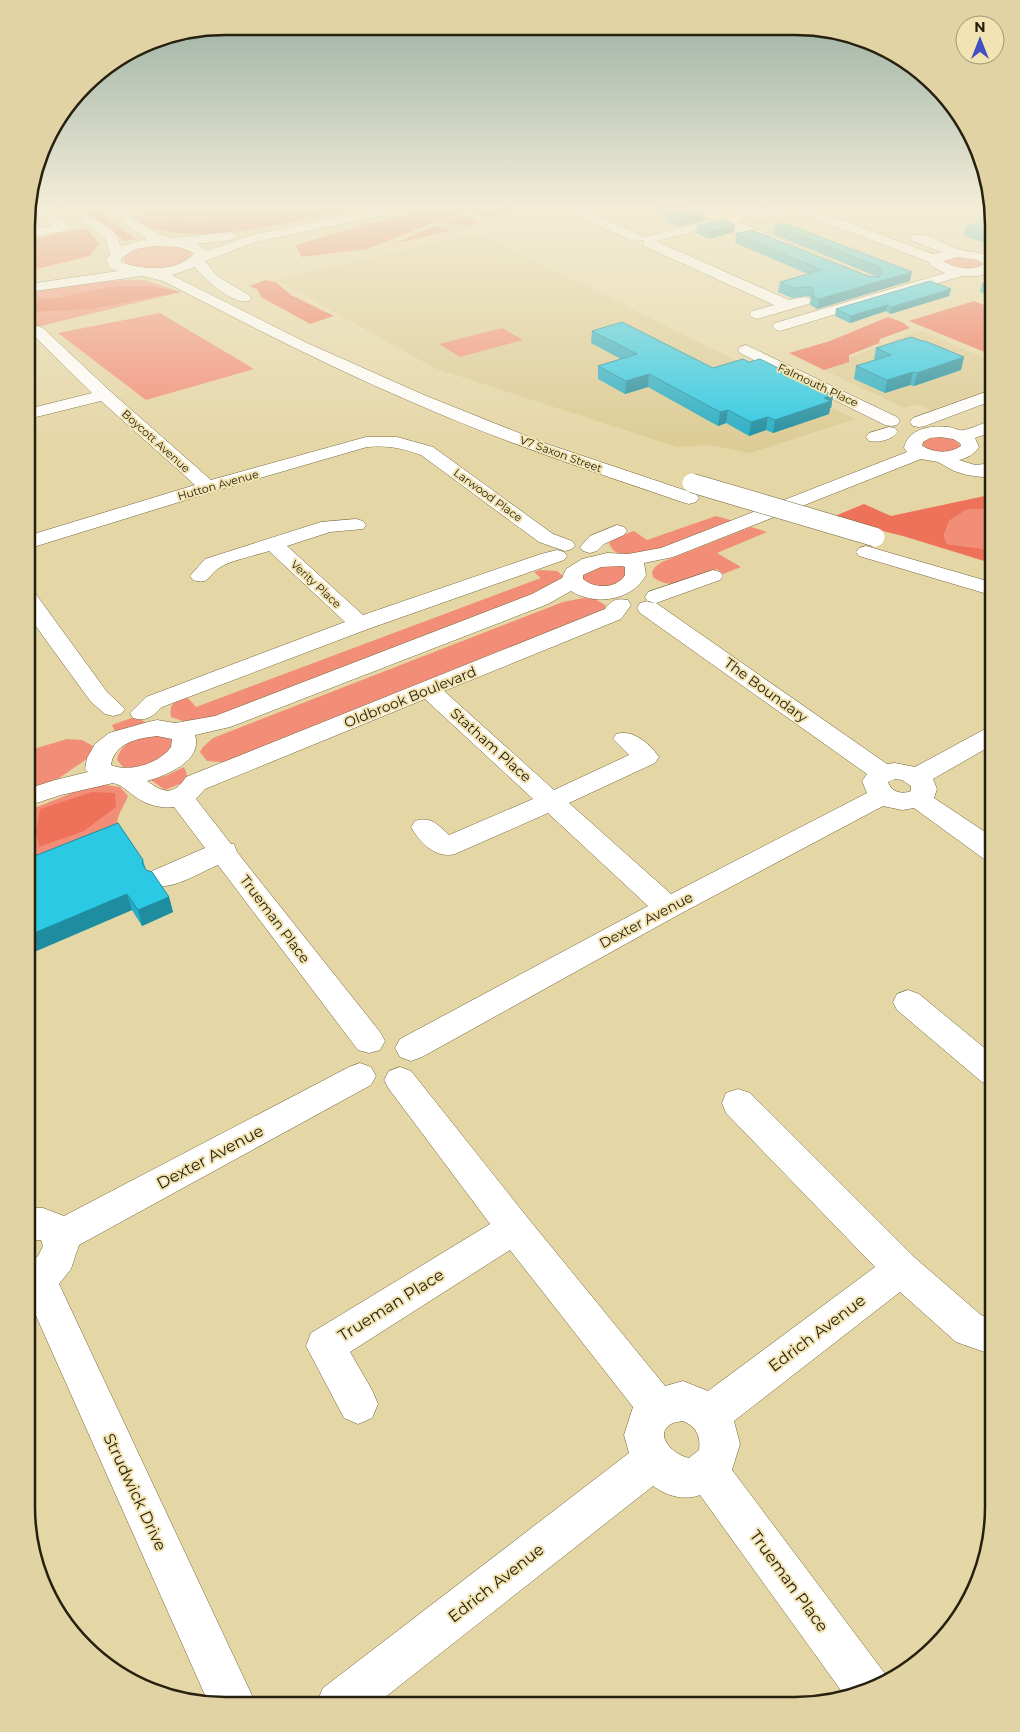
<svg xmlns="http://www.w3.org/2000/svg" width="1020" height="1732" viewBox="0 0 1020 1732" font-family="Montserrat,sans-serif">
<rect width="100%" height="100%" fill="#e5d6a6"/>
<!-- built -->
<path fill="#dccb94" d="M478 233 855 419 750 453 710 445 677 447 434 368 277 280Z
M919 330 994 362V387L930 410 918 404 904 408 822 369Z"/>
<!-- green -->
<path fill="#f28e78" d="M186 206H361C293 221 191 254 127 218Z
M155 245 176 246 190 251 192 256C189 258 186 262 183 263 170 270 133 272 123 260 127 248 144 247 155 245Z
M952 255 986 261 983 269H958L942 262 944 257Z
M124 280H144L181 292 28 329V293L61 286Z
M160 313 254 369 146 400 58 333Z
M502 328 523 340 460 357 439 344Z
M930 436 950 437 955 440 961 446 960 449C947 452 932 455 922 444L923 438Z
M994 508V550L947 544 944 537 949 521 966 510Z
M716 516 734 521 648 553C635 556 614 559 609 543L613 539 634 531 647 540Z
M751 527 767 532 717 553 741 567 723 574 717 569C697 577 673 593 653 577L652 572 655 567 662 562Z
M623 565 631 573 618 585 593 588 581 578 593 567Z
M540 570 557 571 566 578 564 582 216 717 186 722 171 717C169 702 175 701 188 698L196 707 541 578 534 572Z
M583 598 595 599 605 605 606 611 232 763 207 761 200 752 203 747 213 738 563 602Z
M137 716 147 724 117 736 112 725Z
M155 732 182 739 157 766 124 768 117 760C121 741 139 738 155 732Z
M67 739 82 740 93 746 91 756 52 783 27 792V751Z
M184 767 189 780 165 790 151 780 168 775Z
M105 785 120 787 128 796C124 807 118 812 117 824L27 861V811L77 791Z"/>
<!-- forest -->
<path fill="#ee7259" d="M76 206H90L136 239 125 241Z
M301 206H361C290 221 214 247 142 226L172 219 195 222 244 218Z
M461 206H533L485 219Z
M441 208 455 214 367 249 302 257 295 245 372 223Z
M461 214 479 223 465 226 442 222Z
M434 226 453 230 393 244Z
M86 228 99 243 90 256 28 271V240Z
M265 280 276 282 291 295 334 316 310 324 261 297 257 289 249 286Z
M149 286 181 292 91 309 28 312V300L59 298 108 287Z
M974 301 994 309V350L987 353 909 321Z
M888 317 902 322 910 328 880 339 879 343 849 355V362L824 370 789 353 830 341Z
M994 494V508L966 510 949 521 944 536 947 544 994 550V564L903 536 830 518 864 504 891 516Z
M92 792 115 793 116 807 84 831 39 847 36 832 40 809Z"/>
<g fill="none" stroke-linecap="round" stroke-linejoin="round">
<defs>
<path id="minor" d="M30 206H44L71 227 69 230 28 238V230L53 225Z
M62 206H77L112 230 118 237 120 246 147 239 99 206H114L158 234 172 238 231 232 238 236 231 240 197 244 207 251 252 235 388 206H413L407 210 256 242 205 261 217 276 249 295 251 298 249 301C232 305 205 279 195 267L172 275 307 343 424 395 544 443 696 494 699 498 696 502 689 504 682 502C591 471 500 441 412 402 327 366 245 323 163 281L142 276 28 292V284L118 271 110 268 106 260 110 255 105 238ZM154 246 179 247 194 253C179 273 141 270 121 262V258L136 249Z
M133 206H174L172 209 146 214Z
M681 206H698L724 216 748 210 766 212 791 206H804L933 254 942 252 912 241 910 238 912 235C926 232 945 245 959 249 971 253 983 251 994 259V270L979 276H962L780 331 775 329 772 326 775 323 945 273 931 266 929 262 797 212 766 220 748 218 736 221 788 242 790 245 783 249 721 225 656 241 789 300 804 297 809 298 811 301 809 304 757 319 752 317 749 314 752 311 774 305 644 246 643 240 633 241 579 217 578 214 579 211H589L644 237 710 220 683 209ZM957 257 978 260 984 264C972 272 955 268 943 261Z
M38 326 43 328 110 391 211 480 366 437H397L433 447 553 534 572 541 575 545 572 549 565 551 539 542 421 455C403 448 386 445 367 447L215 491 27 549V536L195 485 101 401 28 419V409L92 393 35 337 28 339V329Z
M746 345 897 417 900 421 897 425 891 426 885 425 740 353 738 350 740 347Z
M994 389V400L925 426 919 427 913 426 910 422 913 418Z
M994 420V431L975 438 979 447C974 454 968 458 959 460L975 465 994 463V475L982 477 967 475 954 471 938 462 921 459 673 557 644 563 646 575C632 601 595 606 571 591L548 604 230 727 195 735C203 761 167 775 147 781 163 793 174 796 186 777L605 609C612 600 616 598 628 600L631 605 621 619 444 691 554 790 629 755 613 739 616 734C633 729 649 743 659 757L655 763 569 803 671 894 867 793 862 781 867 774 640 613 637 608 640 603 648 601 656 603 887 764 895 763 915 767 985 729 994 727V744L933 779 937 789 934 798 994 838V861L984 859 914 808 902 810 883 806 678 915 422 1057 411 1061 400 1057 395 1048 400 1039 648 906 548 813 455 854C436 859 420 843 411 827L415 821C431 816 437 824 449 835L533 799 425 699 205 789 196 799 231 844H234L237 852 380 1032 385 1041 380 1050 369 1053 358 1050 218 865C198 873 173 891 152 885L148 878 152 871 205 848 174 807C160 809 144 804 133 795 126 790 122 785 113 783L61 795 27 806V789L55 780 88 772 85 769 87 758 95 744 109 733 148 722 157 720 175 723 215 716 532 594 562 578 566 569 582 559 607 553 628 554 661 548 907 452 904 448C908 428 932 425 949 427 954 428 959 431 964 430 974 428 984 422 994 420ZM940 437 953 439 960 443 961 446C949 454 935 453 922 446L923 442 930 438ZM622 566 625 567V575C617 589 594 589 583 579V575L601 567ZM157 736 172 739 171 747C160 763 130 773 111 765 114 743 138 738 157 736ZM895 779 902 780 911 786V791C902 795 891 792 888 782Z
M889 427 895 428 898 432C892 440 878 443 869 441L866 437 869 433Z
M356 519 363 521 366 525 363 529 330 532 287 546 363 615 541 554 557 550 564 552 567 556 564 560 368 629 162 707C153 716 147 722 133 718L130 713 146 697 345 622 269 551C257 555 228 561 219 568 207 576 210 585 193 580L190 576 205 559 321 522Z
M617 525 624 527 627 531 624 535 604 544 597 551 590 553 583 551 580 547 590 536Z
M866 546 994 583V596L859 556 856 552 859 548Z
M713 570 720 572 723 576 720 580 656 603 648 602 645 597 648 592Z
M27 592 35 593 107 692 125 709 121 714 113 716 105 714 91 702 27 614Z
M908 990 919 994 993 1055V1086L982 1082 897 1010 893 1002 897 994Z
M360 1063 371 1067 376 1076 371 1085 79 1245 71 1269 59 1284 256 1704H209L29 1300 27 1301V1265L38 1256 43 1246 41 1240H27V1208H43L64 1216 349 1067Z
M400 1067 411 1071 527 1217 665 1386 683 1381 708 1391 875 1267 726 1113 722 1103 726 1093 738 1089 750 1093 914 1257 981 1315 993 1319V1355L956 1342 900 1292 734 1421 740 1444 732 1470 886 1675 889 1680 871 1691 845 1696 700 1495C684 1501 667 1496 653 1486L375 1705 316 1704 323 1688 629 1453 624 1435 633 1407 510 1250 350 1352 372 1390 378 1404 372 1418 358 1424 344 1418 306 1346 311 1333 490 1224 389 1089 384 1080 389 1071ZM683 1421C696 1426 701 1436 699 1450L689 1458C676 1456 652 1436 671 1424 674 1422 679 1422 683 1421Z"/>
</defs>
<!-- minor casing -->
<use href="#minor" stroke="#736539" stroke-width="1"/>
<!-- minor -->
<use href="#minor" fill="#fff" fill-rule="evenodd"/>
<defs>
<path id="minor-bridge" d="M692 483 875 537"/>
</defs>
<!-- minor-bridge casing -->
<use href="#minor-bridge" stroke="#736539" stroke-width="20" stroke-linecap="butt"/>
<!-- minor-bridge -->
<use href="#minor-bridge" stroke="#fff" stroke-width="19"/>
</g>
<!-- wall -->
<path fill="#26adc5" d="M645 206H680L679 207 659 212Z
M705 213 704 220 679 226 666 221 667 214Z
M784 223 910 281 817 309 810 305 811 298 809 296 792 298 778 292 780 282 808 274 735 243 736 234 868 276 878 277 773 234 775 225Z
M735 225 734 232 709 239 696 233 697 226Z
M994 225V246L964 236 966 226Z
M994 280V297L980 292 982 284Z
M951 289 949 296 890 314 886 311 850 323 835 316 836 309Z
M592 331 713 368 749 362 833 395 831 408H830L829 414 773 433 766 430 749 436 726 423 718 426 648 387 625 394 598 379V366L621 359 591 343Z
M922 341 964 357 961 370 914 386 910 385 885 393 854 379 856 366 874 360 876 348Z
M27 859 143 860 146 870 169 897 173 912 142 926 132 910 27 955V871L28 870 27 867Z"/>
<!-- shaded-wall -->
<path fill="#1f8da0" d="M660 206H680L679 207 659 212Z
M705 213 704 220 679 226 680 219Z
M735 225 734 232 709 239 710 231Z
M912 272 910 281 817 309 819 299Z
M951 289 949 296 890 314 892 307Z
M887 305 886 311 850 323 851 316Z
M964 357 961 370 914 386 917 373Z
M913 372 910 385 885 393 887 380Z
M649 374 648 387 625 394 626 381Z
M833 395 831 408H830L829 414 773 433 775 420 824 398Z
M728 410 726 423 718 426 720 412Z
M768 417 766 430 749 436 751 422Z
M127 894 132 910 27 955V936Z
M169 897 173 912 142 926 138 910Z"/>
<!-- building -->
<path fill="#2cc9e5" stroke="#1f8da0" d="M692 208 705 213 680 219 667 214Z
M722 219 735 225 710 231 697 226Z
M992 219 994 225V236L966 226Z
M784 223 912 272 819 299 812 296 814 291 811 287 793 288 780 282 822 270 736 234 752 230 868 276 879 277 882 273 879 267 775 225Z
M994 280V288L982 284Z
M930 281 951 289 892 307 887 305 851 316 836 309Z
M622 322 713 368 743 359 749 362 760 359 833 395 824 398 831 401 775 420 768 417 751 422 728 410 720 412 649 374 626 381 598 366 637 354 592 331Z
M911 337 922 341H925L964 357 917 373 913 372 887 380 856 366 891 355 876 348Z
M118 823 143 860 142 863 146 870 152 872 169 897 138 910 127 894 27 936V871L30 869 27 864V859Z"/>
<!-- sky -->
<linearGradient id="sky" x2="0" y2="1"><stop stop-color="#99aea3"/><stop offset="0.46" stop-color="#f3edd7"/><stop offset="1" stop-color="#f3edd7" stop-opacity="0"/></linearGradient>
<rect width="1020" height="449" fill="url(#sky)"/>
<g text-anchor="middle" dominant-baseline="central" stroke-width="4" stroke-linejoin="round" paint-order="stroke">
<!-- far-street labels -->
<g font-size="11" fill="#26200e" stroke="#f2e3b2">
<text transform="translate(818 385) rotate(25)">Falmouth Place</text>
<text transform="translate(156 441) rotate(42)">Boycott Avenue</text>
<text transform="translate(561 454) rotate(20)">V7 Saxon Street</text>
<text transform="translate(218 485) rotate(-16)">Hutton Avenue</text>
<text transform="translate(488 495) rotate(36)">Larwood Place</text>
<text transform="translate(316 584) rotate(43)">Verity Place</text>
</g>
<!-- street labels -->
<g font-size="14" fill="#26200e" stroke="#f2e3b2">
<text transform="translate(766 690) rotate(36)">The Boundary</text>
<text transform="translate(410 697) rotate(-22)">Oldbrook Boulevard</text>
<text transform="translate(491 745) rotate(42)">Statham Place</text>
<text transform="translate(275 919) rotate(53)">Trueman Place</text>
<text transform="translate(646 920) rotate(-28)">Dexter Avenue</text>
</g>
<!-- near-street labels -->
<g font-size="16" fill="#26200e" stroke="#f2e3b2">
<text transform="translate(210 1157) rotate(-28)">Dexter Avenue</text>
<text transform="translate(391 1305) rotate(-32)">Trueman Place</text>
<text transform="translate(817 1333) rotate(-37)">Edrich Avenue</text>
<text transform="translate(135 1492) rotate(65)">Strudwick Drive</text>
<text transform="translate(789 1581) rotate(54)">Trueman Place</text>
<text transform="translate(496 1583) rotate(-38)">Edrich Avenue</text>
</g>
</g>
<!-- crop -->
<path d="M0 0H1020V1732H0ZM225 35H795A190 190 0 0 1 985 225V1507A190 190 0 0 1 795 1697H225A190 190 0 0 1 35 1507V225A190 190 0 0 1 225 35Z" fill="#e2d3a5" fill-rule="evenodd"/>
<path fill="none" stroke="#26200e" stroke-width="2.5" d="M225 35H795A190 190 0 0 1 985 225V1507A190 190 0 0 1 795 1697H225A190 190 0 0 1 35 1507V225A190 190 0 0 1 225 35Z"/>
<!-- north arrow -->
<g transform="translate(980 40)"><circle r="24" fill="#f2e3b2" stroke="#a09570"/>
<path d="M0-4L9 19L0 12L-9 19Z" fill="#4350c4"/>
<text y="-8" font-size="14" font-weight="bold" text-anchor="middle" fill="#26200e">N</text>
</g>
</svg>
